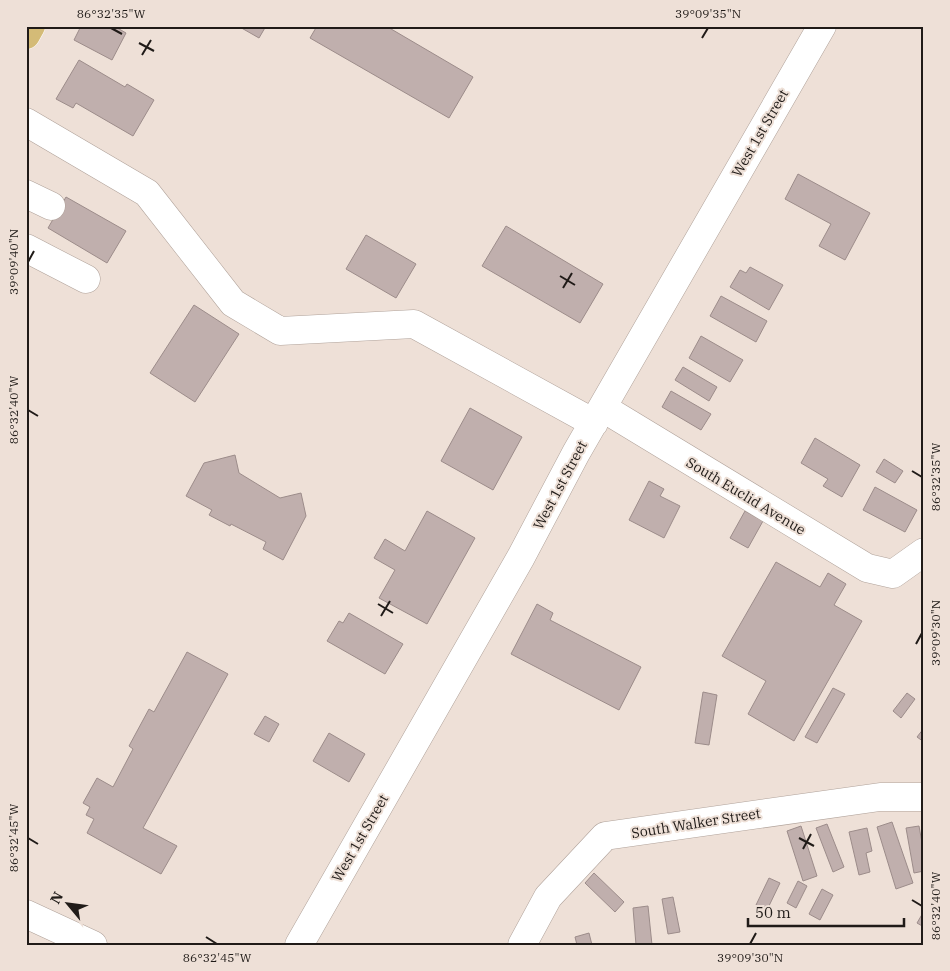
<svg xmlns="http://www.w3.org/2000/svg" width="950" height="971" viewBox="0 0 950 971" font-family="'IBM Plex Serif',serif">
<rect width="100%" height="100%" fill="#eee0d7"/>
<!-- building -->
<path fill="#c0afad" stroke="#9c8c8a" d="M81 26H114L126 33 112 60 74 40Z
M238 26H266L259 38Z
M317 26H386L473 77 449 118 310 38Z
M79 60 125 87 127 84 154 100 133 136 76 103 73 108 56 99Z
M798 174 870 213 845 260 819 246 831 224 785 199Z
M66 197 126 231 107 263 48 228Z
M506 226 603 284 580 323 482 266Z
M366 235 416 264 396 298 346 269Z
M750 267 783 285 769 310 730 287 740 270 746 273Z
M721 296 767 321 756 342 710 316Z
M194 305 239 334 195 402 150 373Z
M701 336 743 360 730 382 689 358Z
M683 367 717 387 709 401 675 380Z
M671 391 711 414 701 430 662 407Z
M470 408 522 437 493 490 441 461Z
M815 438 860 465 842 497 823 486 828 479 801 463Z
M235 455 239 473 280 498 301 493 306 516 283 560 263 549 266 542 231 524 230 526 209 515 212 510 186 496 204 463Z
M884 459 903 471 895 483 876 472Z
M649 481 664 489 660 496 680 506 664 538 629 520Z
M875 487 917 510 905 532 863 510Z
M427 511 475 538 427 624 379 598 395 570 374 558 385 539 405 551Z
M745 511 763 521 748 548 730 538Z
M776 562 820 587 828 573 846 584 834 605 862 621 794 741 748 714 766 681 722 656Z
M537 604 553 613 550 620 641 667 619 710 511 654Z
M349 613 403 644 385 674 327 641 339 621 343 623Z
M187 652 228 674 143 828 177 846 161 874 87 833 94 819 86 815 90 807 83 803 97 778 113 787 133 749 129 746 149 709 154 712Z
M833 688 845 694 817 743 805 737Z
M703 692 717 695 709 745 695 743Z
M907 693 915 699 901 718 893 711Z
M265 716 279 724 269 742 254 734Z
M924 728V742L917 737Z
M329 733 365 754 349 782 313 761Z
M892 822 913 883 896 889 877 827Z
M827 824 844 867 833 872 816 828Z
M801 826 817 876 803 881 787 831Z
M919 826 924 854V871L914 873 906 828Z
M867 828 872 851 866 853 870 872 859 875 849 832Z
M594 873 624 902 615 912 585 883Z
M769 878 780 883 767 910 756 905Z
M798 881 807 886 796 908 787 903Z
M822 889 833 895 820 920 809 914Z
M673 897 680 932 668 934 662 899Z
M648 906 652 945H636L633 908Z
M924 911V927L917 923Z
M589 933 592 945H577L575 937Z"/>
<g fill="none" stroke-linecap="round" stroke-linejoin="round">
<defs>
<path id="minor" d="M26 122 147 193 233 303 280 331 414 324 594 423
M26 194 51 206
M26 248 86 279
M603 408 867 568 893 574 924 552
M26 914 93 945
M299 945 521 557 576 453 822 26
M522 945 548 897 605 836 880 797H924"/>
<path id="major" d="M26 35 31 26"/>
</defs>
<!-- minor casing -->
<use href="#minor" stroke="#b0a29a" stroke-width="29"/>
<!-- major casing -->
<use href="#major" stroke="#fff" stroke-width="29"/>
<!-- minor -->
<use href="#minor" stroke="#fff" stroke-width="28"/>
<!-- major -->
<use href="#major" stroke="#d4bb77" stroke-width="28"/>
</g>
<!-- ticks -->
<path fill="none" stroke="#201b18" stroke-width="2" d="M111 28 122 34M702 38 708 28M139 43 154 51M142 55 151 40M28 262 34 251M560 276 575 285M563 288 572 273M28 410 38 416M912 471 922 477M378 604 393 613M381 616 390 601M916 644 922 633M28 838 38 844M799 838 814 846M803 849 811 834M912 900 922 906M206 937 217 944M750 944 756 933"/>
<g text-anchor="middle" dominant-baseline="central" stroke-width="4" stroke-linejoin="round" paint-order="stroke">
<!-- street labels -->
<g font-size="14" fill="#201b18" stroke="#eee0d7">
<text transform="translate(760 133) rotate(-60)">West 1st Street</text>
<text transform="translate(560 485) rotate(-62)">West 1st Street</text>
<text transform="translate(746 496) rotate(31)">South Euclid Avenue</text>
<text transform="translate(696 823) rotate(-9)">South Walker Street</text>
<text transform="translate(360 838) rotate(-60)">West 1st Street</text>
</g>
</g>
<!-- border -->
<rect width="950" height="971" fill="none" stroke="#eee0d7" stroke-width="55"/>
<!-- north arrow -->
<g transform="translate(68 904) rotate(299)" stroke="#eee0d7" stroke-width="4" paint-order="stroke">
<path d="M0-4L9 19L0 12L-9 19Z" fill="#201b18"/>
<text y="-8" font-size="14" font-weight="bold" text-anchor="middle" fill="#201b18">N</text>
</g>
<!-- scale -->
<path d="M748 918v8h156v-8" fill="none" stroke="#201b18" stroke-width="2.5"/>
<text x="755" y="918" font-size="15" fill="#201b18" stroke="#eee0d7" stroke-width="4" paint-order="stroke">50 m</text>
<rect x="28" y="28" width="894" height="916" fill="none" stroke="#201b18" stroke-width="2"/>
<g font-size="12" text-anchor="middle" fill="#201b18">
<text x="111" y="18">86°32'35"W</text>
<text x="708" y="18">39°09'35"N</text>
<text transform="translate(14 262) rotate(-90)" y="4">39°09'40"N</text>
<text transform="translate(14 410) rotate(-90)" y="4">86°32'40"W</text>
<text transform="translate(936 477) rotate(-90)" y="4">86°32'35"W</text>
<text transform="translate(936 633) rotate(-90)" y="4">39°09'30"N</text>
<text transform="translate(14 838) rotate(-90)" y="4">86°32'45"W</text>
<text transform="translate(936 906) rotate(-90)" y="4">86°32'40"W</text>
<text x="217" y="962">86°32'45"W</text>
<text x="750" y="962">39°09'30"N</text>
</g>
</svg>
